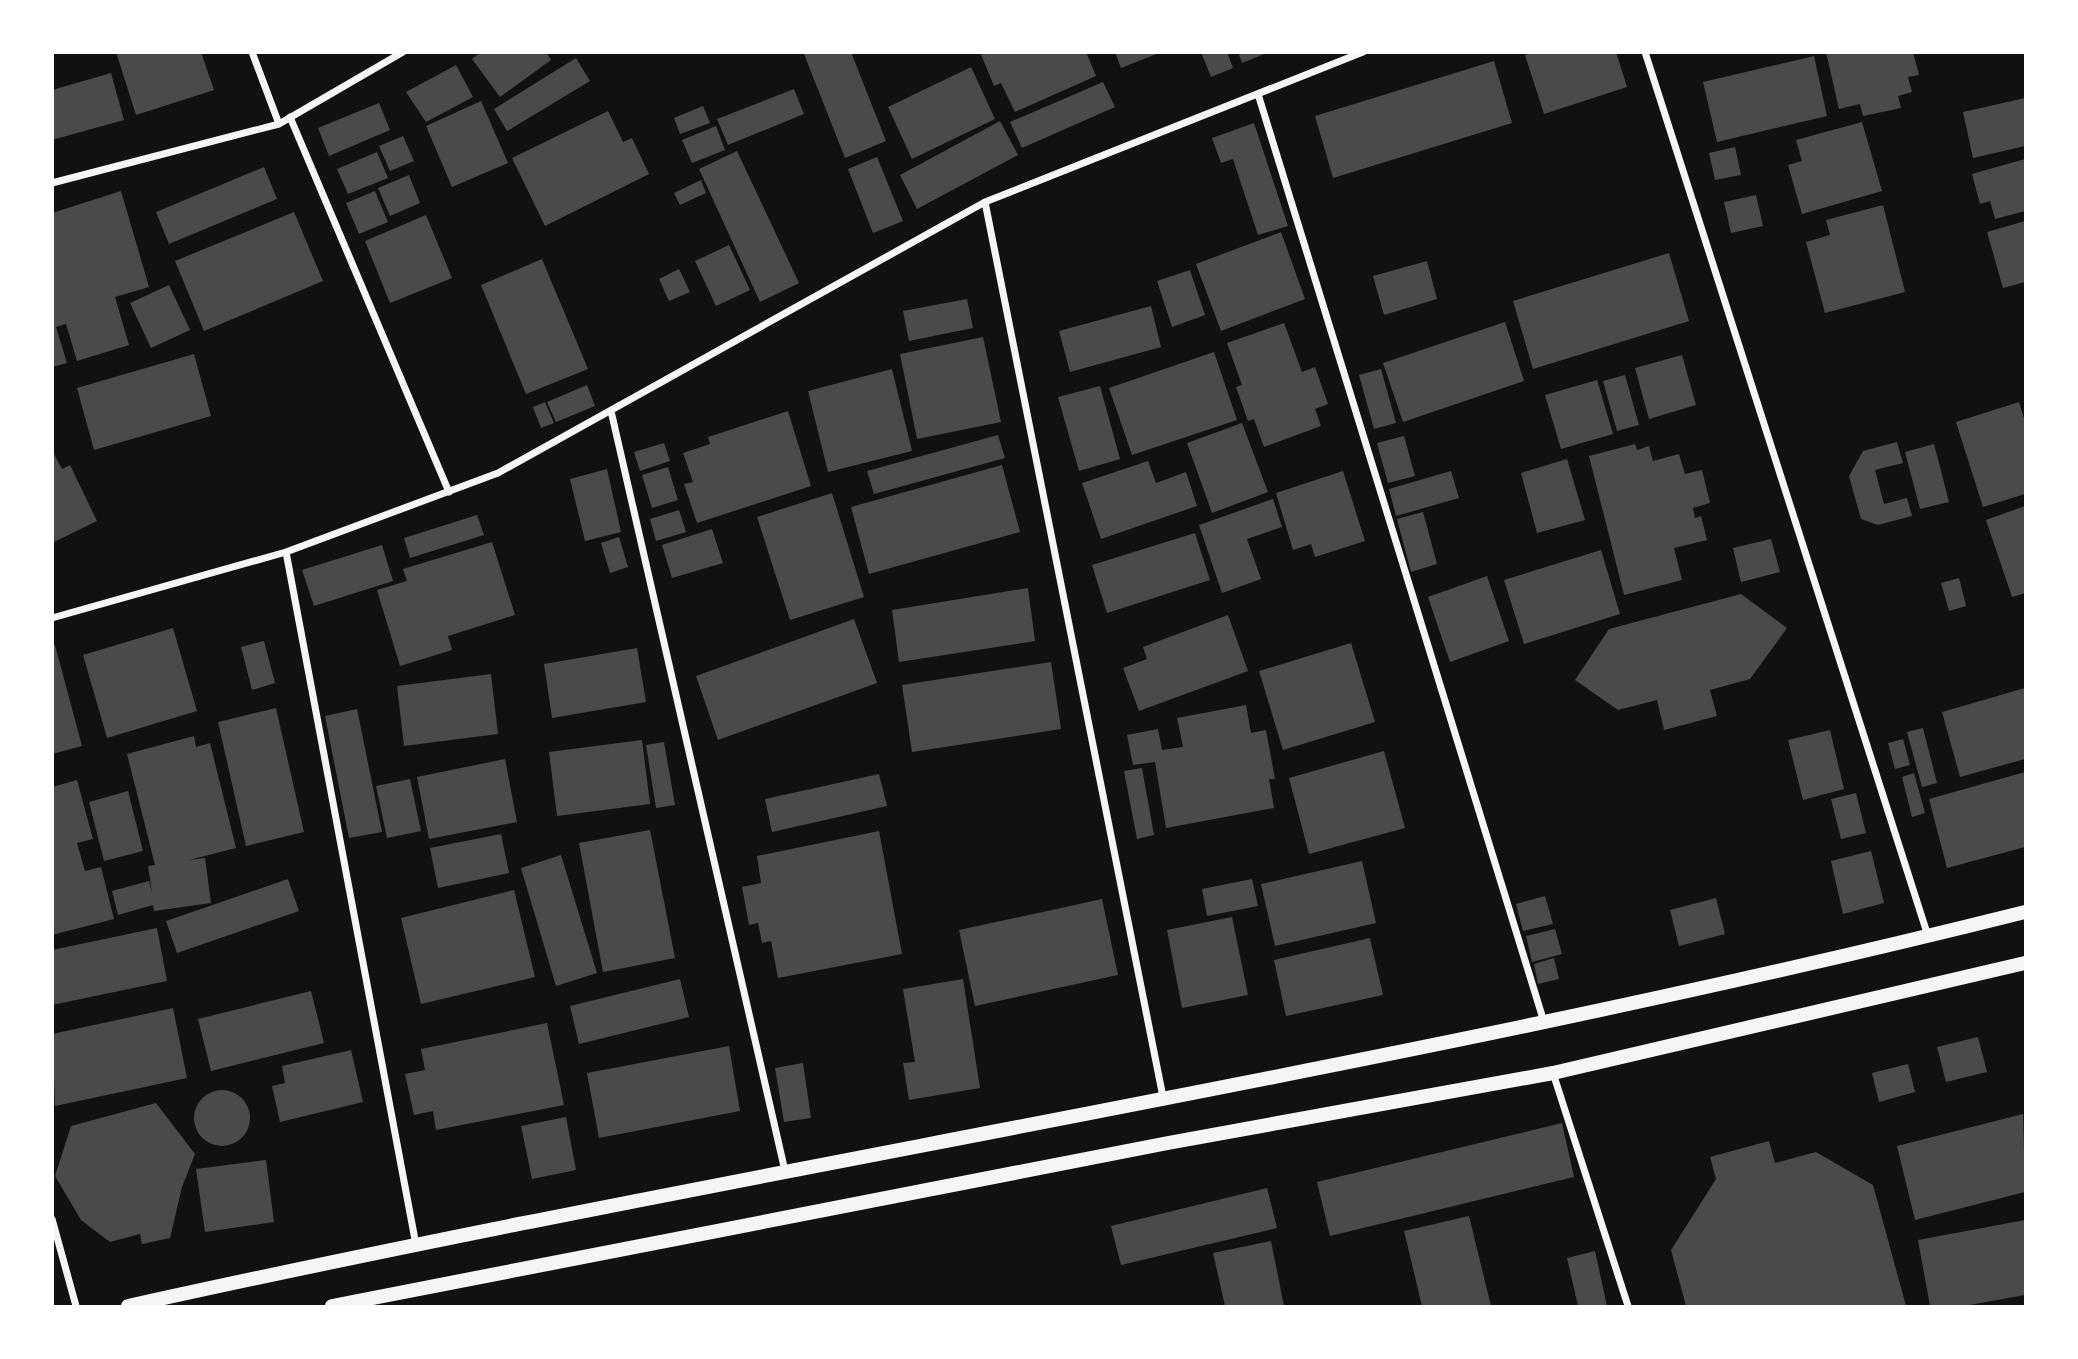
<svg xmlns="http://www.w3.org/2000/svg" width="2078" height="1359" viewBox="0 0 2078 1359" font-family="Mulish,sans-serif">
<rect width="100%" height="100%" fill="#111"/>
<!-- building -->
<path fill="#4a4a4a" d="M116 52H201L214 90 136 115Z
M481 52H546L551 60 500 97 472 59Z
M807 52H851L886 141 845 158 804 54Z
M980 52H1086L1096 76 1015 112 1001 83 994 86Z
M1115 52H1159V53L1121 68Z
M1201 52H1227L1233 68 1211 77Z
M1238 52H1267V53L1242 63Z
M1533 52H1616L1627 87 1544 114 1525 55Z
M1826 52H1913L1919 75 1908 77 1912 92 1898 96 1901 108 1863 116 1860 104 1839 109Z
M1814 56 1827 116 1717 142 1703 82Z
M576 58 590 81 507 131 494 109Z
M1494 61 1512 123 1333 178 1315 116Z
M456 65 473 97 426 122 406 92Z
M971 67 995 119 912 159 888 107Z
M111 73 124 120 52 140V90Z
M1103 82 1115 107 1022 148 1010 122Z
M794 89 804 114 728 145 717 119Z
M2025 98V146L1973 158 1963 112Z
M481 101 508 163 452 187 426 126Z
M379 103 390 130 329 156 318 128Z
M703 106 710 123 680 134 674 118Z
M608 111 623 142 632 138 649 174 545 226 512 158Z
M1000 121 1018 155 917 209 900 175Z
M1862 122 1882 191 1802 214 1788 165 1802 161 1796 140Z
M1254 123 1288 226 1258 235 1233 159 1221 163 1212 138Z
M716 126 725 150 692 163 682 140Z
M403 136 414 161 390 171 379 146Z
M1735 147 1741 175 1715 180 1709 153Z
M737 151 799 283 760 302 699 169Z
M377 152 388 178 348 194 337 169Z
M877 157 903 221 873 233 848 169Z
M2025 159V211L1995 219 1990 201 1980 204 1972 174Z
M264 167 277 199 169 244 156 212Z
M409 175 420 203 390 216 378 188Z
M701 180 706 193 680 205 674 193Z
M121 191 149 287 115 297 129 345 77 361 66 324 56 327 67 363 52 367V213Z
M375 191 388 222 359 234 346 203Z
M1756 195 1763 226 1731 233 1724 202Z
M1883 205 1905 292 1825 313 1806 242 1830 235 1826 220Z
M294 212 323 281 204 331 175 261Z
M426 215 452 278 390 303 365 241Z
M2025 221V282L2003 288 1987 232Z
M1281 232 1305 299 1221 331 1196 264Z
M729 245 750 290 716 306 695 261Z
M1669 253 1689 321 1533 369 1513 301Z
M542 259 588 369 526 394 481 285Z
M1427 261 1437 299 1384 315 1373 276Z
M679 269 690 292 669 301 659 279Z
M1190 270 1205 315 1172 327 1157 281Z
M169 285 190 330 151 348 130 303Z
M967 299 973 328 909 341 903 311Z
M1151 306 1161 347 1070 372 1059 331Z
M1505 322 1524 381 1403 422 1383 363Z
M1284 323 1302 372 1315 367 1328 404 1315 409 1321 426 1264 447 1254 419 1248 421 1236 387 1242 385 1227 343Z
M983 337 1001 422 917 439 900 354Z
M1214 352 1237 420 1132 455 1109 388Z
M194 354 211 416 94 450 77 388Z
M1682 355 1696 405 1649 419 1635 368Z
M892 369 912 451 828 472 808 391Z
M1381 369 1396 423 1374 429 1359 375Z
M1625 375 1639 425 1617 431 1603 381Z
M1597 380 1613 434 1561 449 1545 395Z
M587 385 595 406 556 422 547 402Z
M1100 386 1120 459 1079 471 1058 397Z
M545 402 554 423 541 428 533 407Z
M2019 402 2025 422V494L1983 507 1956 422Z
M788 411 811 486 697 523 684 484 693 482 683 453 710 444 708 437Z
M1242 423 1268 492 1212 513 1187 443Z
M998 435 1005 458 874 494 867 471Z
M1404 436 1415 476 1388 483 1377 443Z
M1897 442 1903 463 1875 470 1884 504 1907 498 1912 516 1878 525 1861 519 1849 476 1863 451Z
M664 443 670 461 640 471 634 452Z
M1635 444 1637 450 1649 446 1653 461 1679 454 1685 474 1702 470 1710 503 1693 508 1695 518 1701 516 1707 540 1674 548 1682 580 1624 595 1589 456Z
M1934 444 1949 502 1920 509 1905 452Z
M52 450 62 469 70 465 97 521 52 543Z
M1567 459 1585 520 1537 533 1521 473Z
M1148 461 1156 483 1186 472 1197 506 1101 539 1082 483Z
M1002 465 1020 532 869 574 851 507Z
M668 467 678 500 652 508 642 475Z
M607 469 621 532 585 541 570 479Z
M1343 471 1365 541 1315 557 1311 544 1293 550 1276 493Z
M1451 471 1459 498 1396 516 1389 489Z
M832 493 864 597 790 620 757 517Z
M1273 499 1282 527 1247 539 1261 579 1222 593 1199 525Z
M2025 506V593L2012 597 1986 520Z
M679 510 686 532 656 541 650 519Z
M1423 512 1437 564 1411 572 1397 519Z
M477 515 484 535 410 558 404 538Z
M712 529 723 563 672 578 662 545Z
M1195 533 1210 580 1107 613 1092 565Z
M619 537 628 567 610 573 601 543Z
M1771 539 1780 572 1741 582 1733 548Z
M492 542 515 615 448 636 452 650 400 666 377 590 407 581 403 569Z
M382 545 393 581 314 606 302 570Z
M1601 550 1620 614 1524 644 1504 580Z
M1487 576 1509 641 1450 662 1428 597Z
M1959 578 1966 606 1949 611 1941 583Z
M1028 588 1035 641 899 662 892 610Z
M1741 594 1787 628 1750 679 1710 690 1717 716 1664 730 1657 700 1618 710 1575 680 1609 629Z
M1228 615 1248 671 1139 711 1123 668 1147 659 1143 647Z
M854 619 877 683 718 740 696 676Z
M173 628 197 711 107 738 83 655Z
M264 641 275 683 252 690 241 647Z
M1351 643 1375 722 1283 750 1259 671Z
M52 645H55L82 746 52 754Z
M637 648 646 702 552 718 544 664Z
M1051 662 1061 729 912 752 902 685Z
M491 674 498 734 404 746 397 686Z
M2025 688V759L1960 777 1942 712Z
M1246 705 1251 733 1266 730 1275 779H1269L1274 808 1166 828 1155 762 1133 765 1127 735 1158 729 1162 750 1183 747 1177 718Z
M276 708 304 832 246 846 218 722Z
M357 709 382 832 349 838 325 716Z
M1923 728 1937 783 1922 787 1907 732Z
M1830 730 1844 789 1803 800 1788 740Z
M194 736 196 747 210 743 236 848 189 860 205 858 211 903 154 911 153 905 118 915 112 891 149 881 152 893 148 866 155 865 127 754Z
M1903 739 1910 765 1895 769 1888 743Z
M642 740 650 804 557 816 549 752Z
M664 742 675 805 656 808 646 745Z
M1384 751 1405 828 1309 854 1289 778Z
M505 759 517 822 429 839 417 777Z
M1142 768 1154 835 1137 839 1124 771Z
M2025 772V847L1947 868 1929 799Z
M1914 773 1925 813 1912 817 1902 777Z
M879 774 887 806 772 832 765 799Z
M410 779 421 831 387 838 376 786Z
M77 780 93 839 77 843 85 871 101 867 114 919 52 935V787Z
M128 791 143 851 104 861 89 802Z
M1856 793 1866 833 1841 839 1831 799Z
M650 830 675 958 603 972 579 843Z
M879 831 902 954 778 978 771 941 762 943 758 923 749 925 742 887 761 883 757 856Z
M501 834 509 873 438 888 430 848Z
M1871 851 1884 903 1843 914 1831 861Z
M561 855 597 973 556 986 521 868Z
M1362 861 1376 923 1275 946 1261 884Z
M288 879 299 911 177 953 166 921Z
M1252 879 1258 906 1207 916 1202 889Z
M514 890 535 977 421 1004 401 918Z
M1545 896 1553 924 1523 931 1516 904Z
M1716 898 1725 934 1679 946 1670 910Z
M1102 899 1118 975 975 1006 959 930Z
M1232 917 1248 995 1182 1008 1167 930Z
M157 928 167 981 52 1005V950Z
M1555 929 1562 954 1532 962 1526 936Z
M1370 938 1383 995 1286 1016 1274 960Z
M1554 958 1559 979 1538 984 1534 964Z
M680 979 689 1017 579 1044 570 1006Z
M963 979 980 1088 909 1100 903 1063 915 1062 903 989Z
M311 991 324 1043 211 1071 198 1019Z
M173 1008 187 1078 55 1106 52 1034Z
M547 1023 564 1105 436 1130 433 1111 414 1115 405 1074 425 1070 421 1049Z
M1978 1037 1987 1072 1946 1082 1937 1047Z
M729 1046 740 1111 599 1138 587 1073Z
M351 1050 363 1102 280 1122 272 1086 285 1083 282 1066Z
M803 1063 811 1118 784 1122 775 1068Z
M1908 1064 1915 1092 1879 1102 1872 1073Z
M194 1118a28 28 0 1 1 56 0a28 28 0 1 1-56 0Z
M156 1103 195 1154 182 1187 170 1238 142 1244 140 1234 110 1242 81 1220 55 1176 71 1126Z
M2023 1114 2025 1192 1915 1220 1897 1146Z
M566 1117 576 1170 532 1179 521 1126Z
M1562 1123 1574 1177 1330 1236 1317 1182Z
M1769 1141 1775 1163 1816 1152 1873 1185 1906 1306H1686L1671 1250 1716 1179 1710 1157Z
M266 1160 274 1222 205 1232 196 1169Z
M1267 1188 1277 1228 1121 1265 1111 1226Z
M1469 1216 1491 1306H1422L1404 1231Z
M2025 1220V1295L1964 1306H1930L1918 1240Z
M1271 1241 1284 1306H1225L1213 1253Z
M1595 1251 1607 1306H1578L1567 1258Z"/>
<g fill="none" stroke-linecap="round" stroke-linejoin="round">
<!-- minor -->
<path stroke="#f5f5f5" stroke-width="7" d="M252 52 279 124
M1645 52 1928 936
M1258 94 1544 1022
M290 117 449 492
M52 183 279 124 403 52
M985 202 1163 1097
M611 411 785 1171
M286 552 416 1245
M52 618 286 552 498 473 985 202 1363 52
M1553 1073 1628 1306
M52 1219 76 1306"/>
<!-- secondary -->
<path stroke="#f5f5f5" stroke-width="14" d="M128 1306C759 1166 1399 1069 2025 912
M332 1306 1168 1143 1553 1073 2025 963"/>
</g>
<!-- border -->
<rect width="2078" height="1359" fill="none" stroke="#ffffff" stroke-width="108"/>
</svg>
